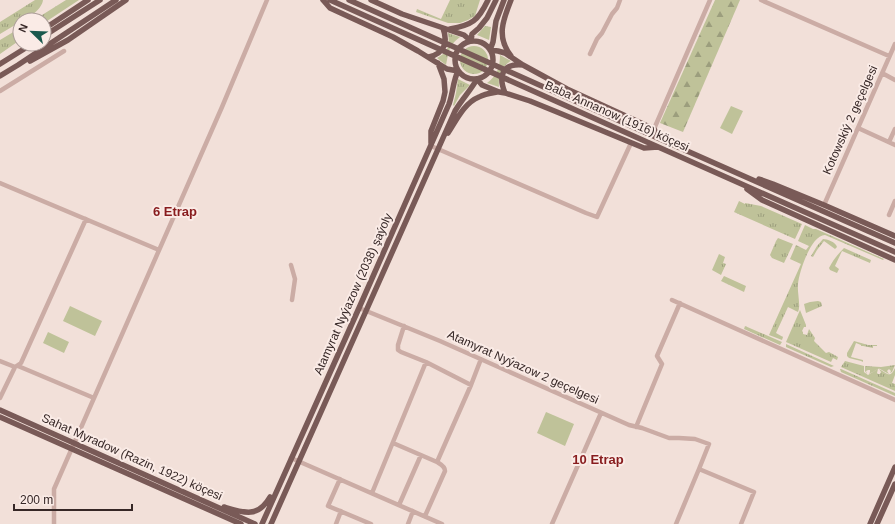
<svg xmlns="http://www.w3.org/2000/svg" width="895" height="524" viewBox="0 0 895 524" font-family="Arial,sans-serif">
<defs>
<pattern id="grass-tufts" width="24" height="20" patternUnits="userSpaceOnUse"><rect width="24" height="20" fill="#bfc299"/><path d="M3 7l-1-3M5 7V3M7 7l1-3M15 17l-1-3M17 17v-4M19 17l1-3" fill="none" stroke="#9c9e7d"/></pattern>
<pattern id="forest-firs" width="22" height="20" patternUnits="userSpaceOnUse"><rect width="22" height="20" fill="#bfc299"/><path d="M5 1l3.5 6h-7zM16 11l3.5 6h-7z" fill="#9c9e7d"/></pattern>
</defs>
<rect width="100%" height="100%" fill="#f2e0d9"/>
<!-- grass -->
<path fill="url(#grass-tufts)" d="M35 0H43C42 9 29 19 20 20V22L0 34V22Z
M66 0H79L44 23V20H34Z
M450 0H480L475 16 468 20 460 23H448L416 12 417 9 441 19Z
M485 26 491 27 489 40 477 35Z
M20 28V40L0 54V40Z
M448 33 460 37C448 46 449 52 446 65L437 58C448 52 450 46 448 33Z
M460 60a14 14 0 1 1 28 0a14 14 0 1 1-28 0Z
M500 55 511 61C501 66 498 77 499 87L487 83C497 76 500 67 500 55Z
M458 79 470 85 460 95 454 106 453 105 456 93Z
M739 201 745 204V203L761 206 802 224 795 239 734 212Z
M805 225 813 229H816L884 259 883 260 825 235C811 235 799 272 798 284 797 292 801 306 798 312L788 307 776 333 783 337 782 340 769 335 801 264 790 259 796 245 806 250 809 246 798 241Z
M778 238 793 244 784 263 772 258 770 255 776 241Z
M823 239C827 239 836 242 837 247L835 249 824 241 817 250 813 257 811 256 817 246Z
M844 248 871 260 870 263 842 251 835 266 839 269 837 273 830 270 829 268C833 260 838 254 844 248Z
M719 254 725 257 723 263 726 264 721 275 712 270Z
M724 276 746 286 744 292 721 281Z
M818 301 821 302 822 306 806 313 804 304 810 302Z
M800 310 806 325V327H804L802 331 803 332V334L807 335 809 329 815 338 814 341 826 353 829 352 838 357 837 360 833 358 831 362 786 342Z
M745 326 782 342 780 345 744 329Z
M854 341 868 345H877V346H873V348L863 346H861V345L856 343 851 357 863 360V362L861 361 849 358 847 356V353Z
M786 344 834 366 831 367 786 347Z
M845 361 864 366V372L868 375 878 369 877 373 878 374H880L881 372 879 369C887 373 890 379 895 368V375L892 383 895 384V391L841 367Z
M895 365 892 372 890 373 891 371 889 369 887 371 889 374C875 367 883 367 869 374L870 372V370H868L866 371 867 374 865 371V366L881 367Z
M840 369H841L895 393V396L841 372Z"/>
<!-- forest -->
<path fill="url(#forest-firs)" d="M715 0H740L683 132 660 123Z"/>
<!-- pitch -->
<path fill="#bfc299" d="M731 106 743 111 732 134 720 128Z
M70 306 102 321 95 336 63 321Z
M48 332 69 342 64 353 43 343Z
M546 412 574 424 565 446 537 433Z"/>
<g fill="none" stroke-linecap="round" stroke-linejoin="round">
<!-- minor -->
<path stroke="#cbaca5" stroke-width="4.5" d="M761 0 889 56
M590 54 597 39 602 33 612 14 617 8 620 0
M882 73 895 80
M0 91 64 51
M858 128 895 145
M654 129 710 0
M889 142 895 129
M431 146 586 213 597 217 631 143
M0 183 159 250
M824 205 895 44
M889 215 895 201
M291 265 295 279 292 300
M672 300 895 400
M359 308 440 341 629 425 642 428 669 438H679L695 439 709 444 699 469
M404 326 398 345V350L401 352 426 362 471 385
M0 361 15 367
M18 366 94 398
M0 398 15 367 21 363 86 219
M636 427 662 364 657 356 680 303
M393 443 437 462 471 385 481 359
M291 458 442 524
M340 479 328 506 371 524
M372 493 426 362
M399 505 421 455
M425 516 445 471C445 466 440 464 437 462
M54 524V489L222 107 267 0
M336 524 341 511
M408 524 413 511
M552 524 601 413
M676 524 699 469 754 492 741 524"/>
<!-- major -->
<path stroke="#795a57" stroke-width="5.5" d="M330 0 647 142 895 252
M349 0 660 139 895 243
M371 0 402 14 464 35 471 41
M504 0 496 21 493 42 490 50 498 51 505 53 523 65 567 89 654 129 659 138
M511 0C503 20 496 37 511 56
M44 29 88 0
M450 29C472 25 478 21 488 0
M44 36 100 0
M455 60a19 19 0 1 1 38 0a19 19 0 1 1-38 0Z
M471 41 472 34 479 28 487 18 496 0
M429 57C445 53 448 42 443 28
M30 61 68 40 126 0
M0 64 32 44
M0 76 18 65 116 0
M505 93C498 76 502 63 523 65
M448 133C456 121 464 103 479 97 484 94 491 93 497 92
M431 143V131L443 101 445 92 444 79 438 63
M759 179 773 184 824 205 895 236
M747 189 762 200 895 260
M0 410 255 524
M0 417 241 524
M224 507C244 513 258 518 270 497
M262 524 359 308 449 104C453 93 453 81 458 71L447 69 418 51 393 37 330 8 323 0
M271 524 366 311 455 111C462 99 471 90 477 79L482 85 499 92 505 93 530 101 557 112 644 148 658 147
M870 524 895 467
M877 524 895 484"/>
</g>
<g text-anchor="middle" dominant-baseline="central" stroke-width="4" stroke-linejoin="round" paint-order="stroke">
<!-- street labels -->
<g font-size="12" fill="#362726" stroke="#faebe6">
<text transform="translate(617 116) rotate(24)">Baba Annanow (1916) köçesi</text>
<text transform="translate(850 120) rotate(-66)">Kotowskiý 2 geçelgesi</text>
<text transform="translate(353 294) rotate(-66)">Atamyrat Nyýazow (2038) şaýoly</text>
<text transform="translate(523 367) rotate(24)">Atamyrat Nyýazow 2 geçelgesi</text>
<text transform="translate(132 457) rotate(24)">Sahat Myradow (Razin, 1922) köçesi</text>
</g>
<!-- neighbourhood labels -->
<g font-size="13" font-weight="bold" fill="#881c1e" stroke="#faebe6">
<text x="175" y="211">6 Etrap</text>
<text x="598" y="459">10 Etrap</text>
</g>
</g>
<!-- north arrow -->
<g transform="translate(32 32) rotate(293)"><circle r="19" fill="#faebe6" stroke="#ac9d99"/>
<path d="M0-3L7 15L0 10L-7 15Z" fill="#1a594d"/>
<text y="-6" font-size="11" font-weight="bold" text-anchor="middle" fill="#362726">N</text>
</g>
<!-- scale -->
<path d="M14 504v6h118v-6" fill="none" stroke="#362726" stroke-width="2"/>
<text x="20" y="504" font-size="12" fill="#362726" stroke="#faebe6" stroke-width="3" paint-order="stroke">200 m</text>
</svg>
